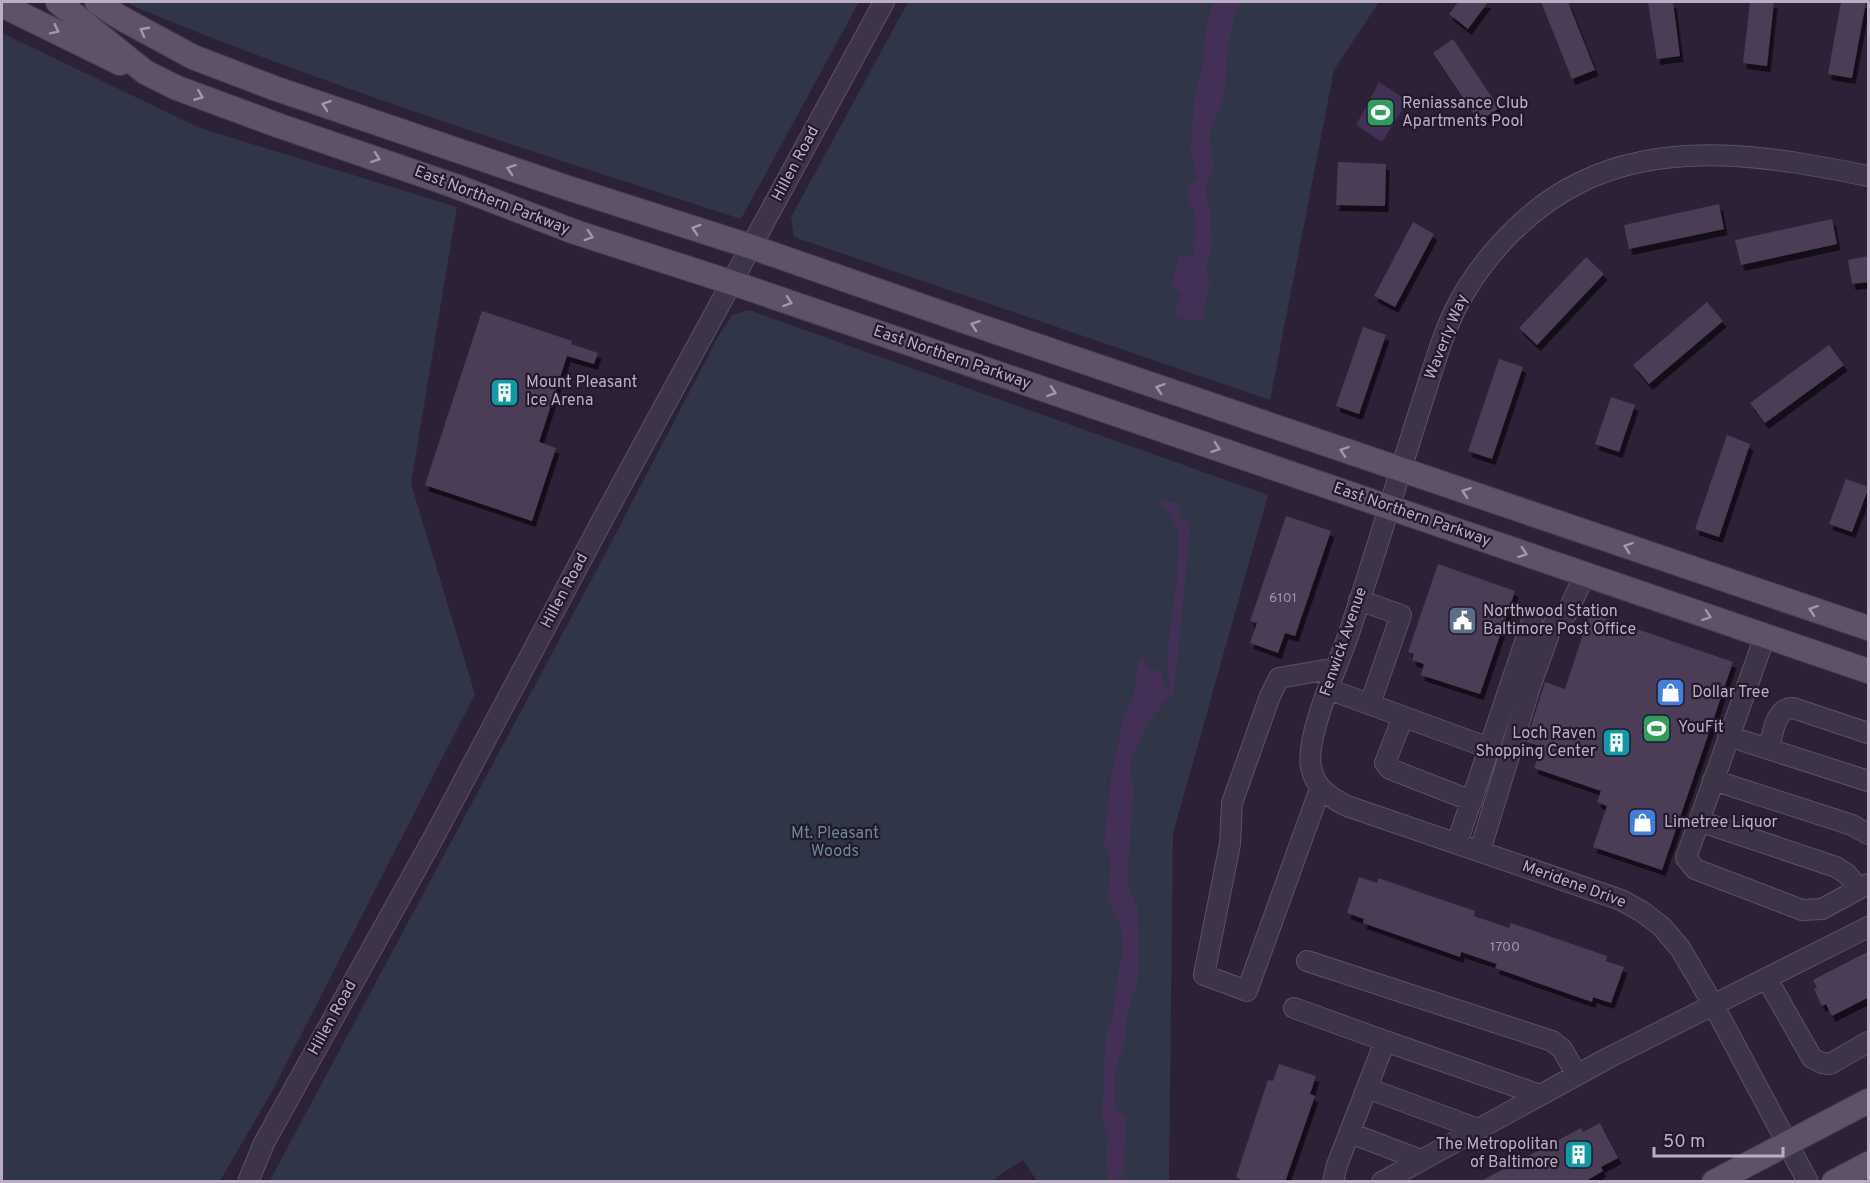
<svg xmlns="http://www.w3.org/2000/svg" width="1870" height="1183" viewBox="0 0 1870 1183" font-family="Overpass,sans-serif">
<defs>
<filter id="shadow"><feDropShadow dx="3.5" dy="6" stdDeviation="0" flood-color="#0009"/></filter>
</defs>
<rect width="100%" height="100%" fill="#2c2136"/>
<!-- green -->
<path fill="#303548" d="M127 2H859L741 219C537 153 333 89 135 7Z
M908 2H1379L1334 70 1270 400 794 237 791 217Z
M2 33 200 128 457 207 411 484 475 694 274 1088 220 1181H2Z
M749 310 1268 495 1173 834 1169 1181H1037L1023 1160 989 1182H269L602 560 718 337 732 315Z"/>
<!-- water -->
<path fill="#443057" d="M1213 2H1241L1233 21 1228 48 1225 95 1209 135 1214 163 1205 192 1210 207 1212 248 1206 265 1210 280 1202 322 1174 317 1181 292 1171 287 1179 257 1188 254 1192 256 1195 252 1192 240 1196 235 1195 211 1187 199 1189 183 1199 180 1190 152 1195 92 1203 67 1205 34Z
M1379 82 1408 101 1382 142 1356 125Z
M1152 499 1179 503 1180 517 1190 522 1189 542 1174 696 1167 699 1148 722 1130 764 1134 790 1127 884 1138 909 1139 977 1126 1019V1038L1115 1071V1108L1125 1116 1126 1122 1124 1170 1120 1181H1108L1106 1156 1108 1134 1102 1116 1106 1030 1113 1017 1118 971 1123 952 1121 927 1108 898 1111 857 1104 845 1111 778 1124 715 1134 694 1139 660H1145L1148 668 1160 671 1167 690 1170 689 1167 654 1177 580 1179 531 1164 506Z"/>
<!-- building -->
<path fill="#4b3d57" filter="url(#shadow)" d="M1458 2H1488L1468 29 1449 14Z
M1541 2H1568L1595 70 1572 79Z
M1648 2H1673L1680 56 1657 59Z
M1750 2H1774L1767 66 1743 63Z
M1841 2H1866L1852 78 1828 74Z
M1453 39 1499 108 1479 122 1433 53Z
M1338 162 1386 164 1385 206 1336 205Z
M1719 204 1724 229 1629 249 1624 225Z
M1832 219 1837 244 1741 265 1735 240Z
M1413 222 1434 234 1395 307 1374 296Z
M1869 256V282L1852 284 1848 260Z
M1586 257 1604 274 1537 345 1519 328Z
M1707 302 1723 321 1649 384 1633 365Z
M482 311 572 341 571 344 598 353 594 364 567 356 539 442 556 448 532 521 425 485Z
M1363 327 1386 335 1359 414 1336 406Z
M1829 345 1844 365 1765 423 1750 403Z
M1499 359 1523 367 1492 459 1468 451Z
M1611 397 1635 405 1619 452 1595 444Z
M1727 435 1750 444 1719 537 1695 529Z
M1846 479 1869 487 1852 532 1829 524Z
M1286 516 1331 531 1295 636 1285 633 1278 653 1250 643 1257 623 1250 621Z
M1438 564 1515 591 1480 694 1421 675 1424 664 1412 660 1414 654 1408 652Z
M1590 613 1733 662 1662 870 1593 847 1607 806 1597 802 1601 791 1534 768 1542 747 1526 742 1545 682 1565 689Z
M1359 877 1377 883 1378 878 1475 911 1474 916 1509 928 1511 923 1607 956 1606 961 1624 967 1611 1003 1593 997 1592 1002 1495 968 1497 964 1461 952 1460 957 1363 923 1364 919 1347 913Z
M1869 951V997L1832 1016 1826 1004 1822 1006 1814 989 1817 988 1813 980Z
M1279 1064 1316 1076 1310 1094 1315 1096 1285 1182H1239L1240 1179 1236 1177 1268 1080 1273 1081Z
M1600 1123 1618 1158 1601 1167 1603 1171 1584 1182H1479L1581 1128 1583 1132Z"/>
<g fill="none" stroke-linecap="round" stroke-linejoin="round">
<defs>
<path id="minor" d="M1359 600 1401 615 1370 704
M1765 636 1686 858 1695 869 1802 910 1822 909 1868 884
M1328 689 1489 748
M1403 717 1385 763 1390 769 1472 801
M1728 736 1868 781
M1769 748C1773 733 1775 708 1793 708L1868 733
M1713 780 1852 825 1868 834
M1320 789 1247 991 1204 975 1230 844 1232 803 1270 696 1279 678 1336 668
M1699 821 1836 867 1847 874 1859 889
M1457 843 1532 621
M1480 851 1530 687 1550 631 1555 622 1567 613 1585 574
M1307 961 1552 1041 1562 1049 1577 1075
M1767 979 1812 1058 1822 1063 1830 1064 1868 1042
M1294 1008 1385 1041
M1367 1088 1478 1129
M1350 1133 1421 1160
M248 1182 264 1143 435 835 604 517 884 2
M1333 1182 1337 1165 1385 1041 1540 1095
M1382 1182 1608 1058 1868 927
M1808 1182 1714 1006 1680 948 1661 926 1641 911 1621 900 1347 806C1329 797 1315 788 1311 767 1305 736 1338 666 1348 636 1374 559 1397 480 1422 403 1434 366 1445 323 1466 290 1492 247 1534 205 1579 183 1669 138 1775 157 1868 176"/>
<path id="major" d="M58 2 145 72 177 88 280 126 455 186 575 232 733 283 1868 671
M97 2 121 18 193 57 274 88 568 188 752 247 973 324 1868 628
M2 5 120 63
M1714 1182 1868 1101
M1834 1182 1868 1164"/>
</defs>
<!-- minor casing -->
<use href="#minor" stroke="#5c5165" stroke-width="22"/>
<!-- major casing -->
<use href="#major" stroke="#473d50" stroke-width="26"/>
<!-- minor -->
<use href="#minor" stroke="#3e3447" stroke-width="20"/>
<!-- major -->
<use href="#major" stroke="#5d5267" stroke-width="24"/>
</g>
<!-- one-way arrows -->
<defs><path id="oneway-chevron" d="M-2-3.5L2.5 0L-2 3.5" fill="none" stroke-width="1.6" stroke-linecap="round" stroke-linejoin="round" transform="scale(1.5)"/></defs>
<g stroke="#a397ad">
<use href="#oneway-chevron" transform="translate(55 30) rotate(26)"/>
<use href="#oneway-chevron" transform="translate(144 31) rotate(-152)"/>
<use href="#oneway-chevron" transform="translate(199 96) rotate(22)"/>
<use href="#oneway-chevron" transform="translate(326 105) rotate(-161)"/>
<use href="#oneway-chevron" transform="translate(376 158) rotate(19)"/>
<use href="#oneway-chevron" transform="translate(511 169) rotate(-161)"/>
<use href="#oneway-chevron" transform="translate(696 229) rotate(-162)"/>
<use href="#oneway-chevron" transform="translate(589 236) rotate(18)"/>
<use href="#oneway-chevron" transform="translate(788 302) rotate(19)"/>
<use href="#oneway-chevron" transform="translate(975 325) rotate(-161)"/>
<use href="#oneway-chevron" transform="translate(1160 388) rotate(-161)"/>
<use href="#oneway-chevron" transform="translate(1052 392) rotate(19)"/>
<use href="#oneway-chevron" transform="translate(1216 448) rotate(19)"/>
<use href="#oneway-chevron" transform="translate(1344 451) rotate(-161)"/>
<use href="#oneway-chevron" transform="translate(1466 492) rotate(-161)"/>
<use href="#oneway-chevron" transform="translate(1628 547) rotate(-161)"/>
<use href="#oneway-chevron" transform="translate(1523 553) rotate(19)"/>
<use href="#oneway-chevron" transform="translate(1813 610) rotate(-161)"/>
<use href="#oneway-chevron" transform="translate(1707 616) rotate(19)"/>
</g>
<!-- icons -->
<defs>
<symbol id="stadium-square" viewBox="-11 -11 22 22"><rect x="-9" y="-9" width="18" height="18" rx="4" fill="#2e9e5b" stroke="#23192b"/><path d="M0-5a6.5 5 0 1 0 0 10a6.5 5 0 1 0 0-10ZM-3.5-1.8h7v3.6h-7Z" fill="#fff"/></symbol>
<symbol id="building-square" viewBox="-11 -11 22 22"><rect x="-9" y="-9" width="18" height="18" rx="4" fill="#0f9aa8" stroke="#23192b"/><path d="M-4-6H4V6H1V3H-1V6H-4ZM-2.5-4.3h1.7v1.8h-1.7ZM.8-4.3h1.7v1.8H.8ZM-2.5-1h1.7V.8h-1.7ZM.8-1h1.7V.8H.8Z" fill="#fff"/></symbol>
<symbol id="civic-square" viewBox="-11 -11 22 22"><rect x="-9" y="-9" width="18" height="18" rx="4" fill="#5c6f8a" stroke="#23192b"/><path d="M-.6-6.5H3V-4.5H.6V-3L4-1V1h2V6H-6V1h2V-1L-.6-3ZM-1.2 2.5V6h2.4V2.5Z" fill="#fff"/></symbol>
<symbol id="shop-square" viewBox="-11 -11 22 22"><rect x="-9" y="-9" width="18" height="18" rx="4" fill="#3f7fe0" stroke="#23192b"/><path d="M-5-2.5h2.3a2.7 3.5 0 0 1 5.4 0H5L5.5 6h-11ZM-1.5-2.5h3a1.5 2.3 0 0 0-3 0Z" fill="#fff"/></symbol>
</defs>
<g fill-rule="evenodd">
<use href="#stadium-square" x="1364" y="96" width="33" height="33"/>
<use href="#building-square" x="488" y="376" width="33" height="33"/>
<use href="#civic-square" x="1446" y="604" width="33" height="33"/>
<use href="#shop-square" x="1654" y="676" width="33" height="33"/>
<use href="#stadium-square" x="1640" y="712" width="33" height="33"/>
<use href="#building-square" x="1600" y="726" width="33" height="33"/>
<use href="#shop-square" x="1626" y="806" width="33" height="33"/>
<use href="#building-square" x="1562" y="1138" width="33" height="33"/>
</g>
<g text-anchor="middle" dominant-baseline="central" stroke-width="4.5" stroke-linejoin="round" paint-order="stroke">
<!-- number labels -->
<g font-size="14" fill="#9e92a9">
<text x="1283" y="598">6101</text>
<text x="1505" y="947">1700</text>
</g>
<!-- poi labels -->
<g font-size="16" fill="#baaec4" stroke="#23192b" text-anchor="start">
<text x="1402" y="104">Reniassance Club<tspan x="1402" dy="18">Apartments Pool</tspan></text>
<text x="526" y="383">Mount Pleasant<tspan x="526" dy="18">Ice Arena</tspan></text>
<text x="1483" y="612">Northwood Station<tspan x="1483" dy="18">Baltimore Post Office</tspan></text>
<text x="1692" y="693">Dollar Tree</text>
<text x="1678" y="728">YouFit</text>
<text x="1596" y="734" text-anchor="end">Loch Raven<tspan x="1596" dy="18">Shopping Center</tspan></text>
<text x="1664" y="823">Limetree Liquor</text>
<text x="1558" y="1145" text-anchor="end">The Metropolitan<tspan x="1558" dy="18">of Baltimore</tspan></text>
</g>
<!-- street labels -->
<g font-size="16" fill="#baaec4" stroke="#23192b">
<text transform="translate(796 164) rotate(-62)">Hillen Road</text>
<text transform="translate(492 201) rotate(21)">East Northern Parkway</text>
<text transform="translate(1447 337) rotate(-68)">Waverly Way</text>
<text transform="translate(952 358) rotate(19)">East Northern Parkway</text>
<text transform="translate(1412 515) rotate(19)">East Northern Parkway</text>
<text transform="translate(565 591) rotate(-62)">Hillen Road</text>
<text transform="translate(1344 642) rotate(-71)">Fenwick Avenue</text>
<text transform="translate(1574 885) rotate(20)">Meridene Drive</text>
<text transform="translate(333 1018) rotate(-61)">Hillen Road</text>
</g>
<!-- park labels -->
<g font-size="16" fill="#678b93" stroke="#23192b">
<text x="835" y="834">Mt. Pleasant<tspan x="835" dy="18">Woods</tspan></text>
</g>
</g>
<!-- border -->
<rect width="1870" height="1183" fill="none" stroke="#baaec4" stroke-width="6"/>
<!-- scale -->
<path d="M1654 1147v9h129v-9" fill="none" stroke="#baaec4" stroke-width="3"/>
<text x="1663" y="1147" font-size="18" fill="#baaec4" stroke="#23192b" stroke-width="4.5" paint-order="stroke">50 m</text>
</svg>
